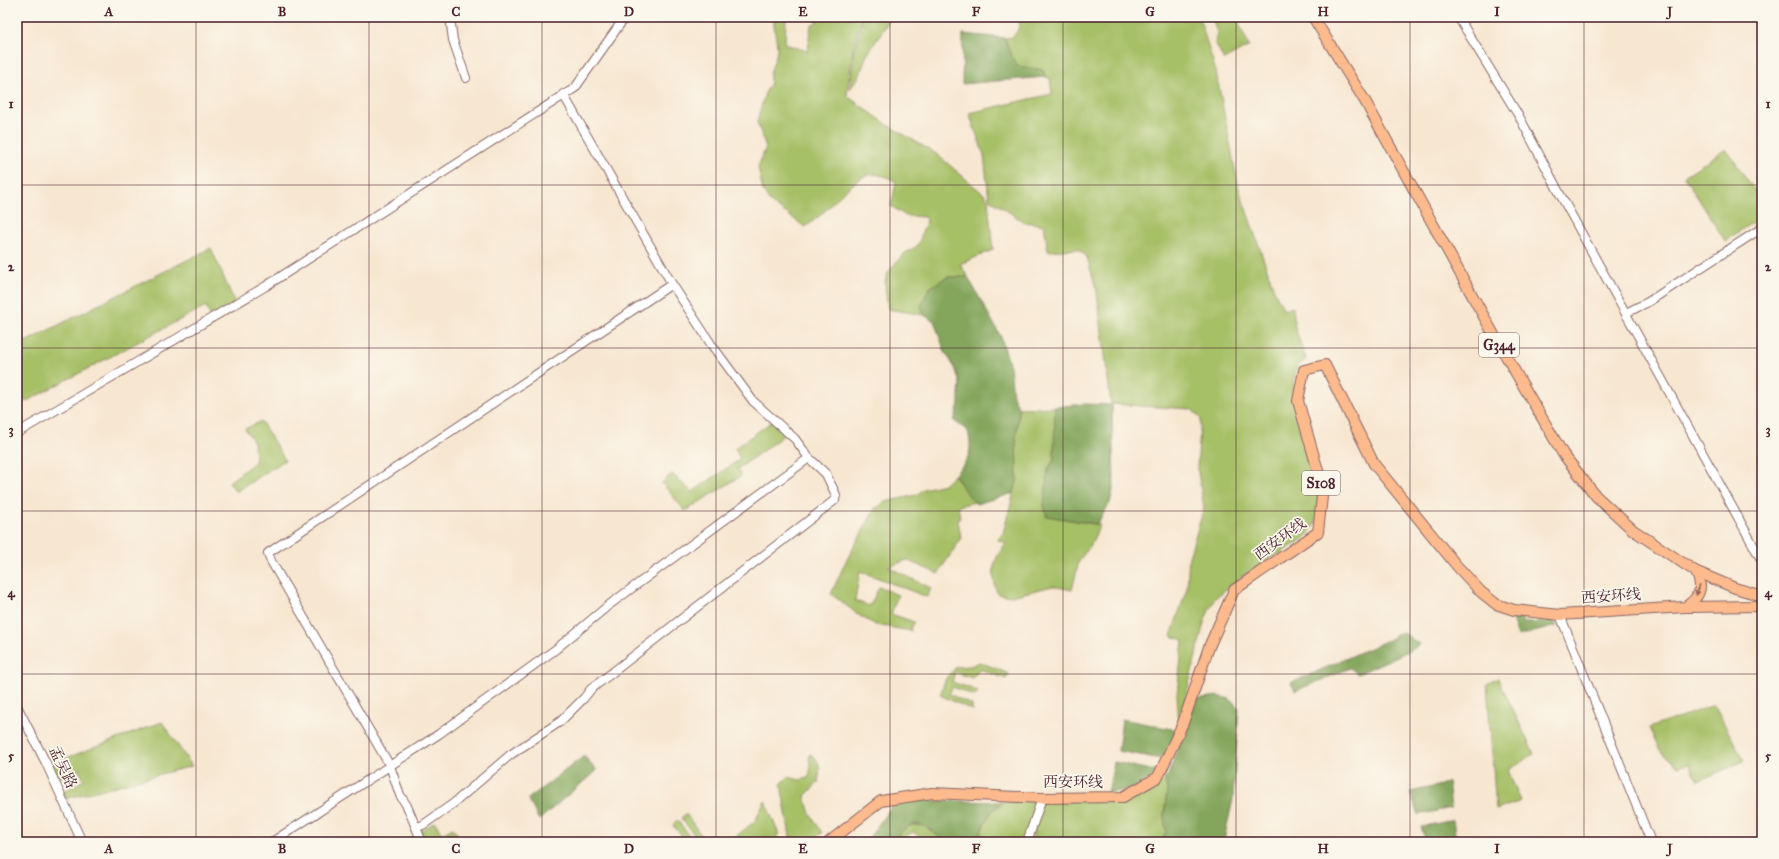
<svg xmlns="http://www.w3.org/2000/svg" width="1779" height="859" viewBox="0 0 1779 859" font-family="'IM FELL Great Primer','Noto Serif SC',serif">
<rect width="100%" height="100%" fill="#fbf7ec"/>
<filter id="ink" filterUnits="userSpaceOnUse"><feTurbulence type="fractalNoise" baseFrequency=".025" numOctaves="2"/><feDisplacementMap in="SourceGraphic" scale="8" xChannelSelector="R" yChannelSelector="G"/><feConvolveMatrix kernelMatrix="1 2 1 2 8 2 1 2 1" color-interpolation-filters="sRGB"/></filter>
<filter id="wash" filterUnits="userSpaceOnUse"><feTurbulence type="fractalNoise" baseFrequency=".012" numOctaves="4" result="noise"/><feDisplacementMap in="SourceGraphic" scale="16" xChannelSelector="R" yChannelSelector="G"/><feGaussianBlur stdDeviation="0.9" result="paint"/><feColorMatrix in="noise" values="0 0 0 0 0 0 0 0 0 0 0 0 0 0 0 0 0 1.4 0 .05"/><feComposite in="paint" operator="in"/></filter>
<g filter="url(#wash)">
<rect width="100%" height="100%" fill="#f7e7d1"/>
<!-- green -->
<path fill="#a6c066" stroke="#787048" d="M774 17H786L785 44 807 51 811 25 816 23 818 17H860L861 24 853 48 847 96 891 127 935 153 985 195 988 200 993 250 960 264 968 277H947L921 305 924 315 888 309C887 298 883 285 887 275 889 270 901 256 905 253 917 246 918 248 922 233 923 228 927 224 927 219L925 217 906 216 891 206 896 184V182C888 177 879 173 869 175 865 175 862 178 859 180 838 193 826 214 805 227L769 201 763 191 758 167 766 147 757 122 765 93 771 83C766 73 777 60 777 49 777 38 773 28 774 17Z
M861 17H891L866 57 860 75 850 89 854 50 863 25Z
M1020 17H1199L1216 72 1239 189 1275 292 1284 310 1293 307 1295 328 1306 359 1297 367 1293 382 1311 452 1320 508 1316 523 1305 538 1244 575 1215 598 1205 619 1179 724 1177 695 1183 640 1171 636 1187 588 1189 557 1204 508 1197 467 1201 418 1191 409 1111 404 1097 292 1087 257 1078 249 1048 251 1044 225 1024 222 989 199 984 155 969 113 1052 94 1050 78 1045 77 1043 70 1017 66 1013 59 1005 38 1013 37 1019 28Z
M1212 17H1236L1249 46 1224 60 1215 42 1217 33Z
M1726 149 1762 201V216L1725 241 1684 176Z
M211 248 235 303 211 318 206 306 25 402 17 380V346Z
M1055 407 1054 460 1048 469 1046 516 1100 525 1091 544 1079 561 1072 590 1053 586 1012 596 997 594C991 572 992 561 1006 543L998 540 1003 533 1017 481 1016 437 1019 408Z
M774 420 788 432 738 469 741 476 685 511 662 483 672 474 692 492 740 459 735 448Z
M261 421 285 460 236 492 229 482 255 462 254 442 245 429Z
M954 475 975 502 958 506 960 518 958 520 961 538 938 574 907 560 888 567 931 588 927 597 860 571 855 601 870 606 879 587 898 595 891 614 914 622 910 629 912 631 876 625 860 616 831 594 845 563 876 507 877 508 885 502 912 496 918 494 923 489 945 484Z
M980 662 1009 674 1006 679 980 669 972 678 955 672 952 682 978 691 975 696 953 687 949 694 972 705V710L940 695 946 678 956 667 970 666Z
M1498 678 1534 754 1508 770 1521 801 1496 810 1487 684Z
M1714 705 1744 761 1698 781 1689 764 1678 767 1660 750 1649 728Z
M162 722 192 766 65 799 61 793 84 780 78 769 52 781 45 766Z
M810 754C822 761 820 770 818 783L805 796 809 811 822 833 809 842H791L781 784 788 777 800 780 808 778C814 764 807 763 810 754Z
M1165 778 1167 791 1164 816 1166 832 1161 842H1031L1041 801H1117L1150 793Z
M765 801 778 832 779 842H729L755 821Z
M1005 801H1037L1027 842H976C985 826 987 810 1005 801Z
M686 814 706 842H700L681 818Z
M677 820 694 842H686L673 825Z
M435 822 442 834 453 828 462 841 423 842 419 832Z
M913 825 925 826 945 842H927L913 832 907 835 904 842H894L905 827Z"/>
<!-- forest -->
<path fill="#84a65b" stroke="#676243" d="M963 34 1005 38 1013 59 1017 66 1043 70 1045 77 962 84Z
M947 277H968L1001 337 1010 366 1013 396 1019 408 1016 438 1017 481 1014 493 976 504 964 490 955 474C969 459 973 452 968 431L954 421 959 404V394L960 383 955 368 945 352 934 321 924 315 921 306 929 288Z
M1083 404 1112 405 1114 486 1110 503 1097 524 1047 516 1044 506 1048 469 1054 460 1055 407Z
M1510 613 1521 614 1523 623 1544 622V616H1550L1557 626 1518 636Z
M1402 632 1419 644 1417 647 1358 674 1350 668 1295 691 1291 683 1388 640Z
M1218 696 1230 699 1239 708 1233 799 1224 840 1232 842H1161L1166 832 1164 816 1167 791 1165 778 1168 775 1195 699Z
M1122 719 1177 730 1167 760 1118 751Z
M584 756 597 770 539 820 528 799Z
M1114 762 1159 772 1133 789 1108 793Z
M1448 781 1451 808 1418 815 1410 792 1441 785Z
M916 800 1003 802C988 810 984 828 976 842H945C924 823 912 814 894 842H866L893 804Z
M1453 820 1456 840 1448 842H1426L1421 827Z"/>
</g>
<g filter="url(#ink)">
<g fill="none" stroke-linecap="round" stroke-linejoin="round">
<defs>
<path id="minor" d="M450 17 453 40 466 78
M1458 17 1520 118 1561 196 1762 561
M1626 313 1648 302 1762 228
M17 433 266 286 575 88 625 17
M1560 615 1651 842
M17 706 46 763 82 842
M417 827 423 825 454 803 510 755 561 721 584 698 591 689 835 500 836 495 826 474 809 458 795 439 753 401 711 344 672 284 563 94
M272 842 439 734 556 649 609 605 809 458
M422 842 407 806 400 795 390 766 271 561 268 553 672 284
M1027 842 1042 798"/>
<path id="major" d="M1313 17 1365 101 1499 344 1563 454 1596 496 1633 530 1695 571 1735 588 1762 596
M1685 607C1701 597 1704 586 1695 571
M829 842 881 801 932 793 1042 798 1123 797 1158 777 1183 723 1209 647 1234 590 1318 532 1323 488 1298 401 1304 370 1325 365 1374 464 1457 566 1481 592 1496 604 1514 610 1560 615 1685 607 1762 606"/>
</defs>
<!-- minor casing -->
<use href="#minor" stroke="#876565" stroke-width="10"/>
<!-- major casing -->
<use href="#major" stroke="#876565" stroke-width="12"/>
<!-- minor -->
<use href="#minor" stroke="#fff" stroke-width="8"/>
<!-- major -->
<use href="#major" stroke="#fcba8d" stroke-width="10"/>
</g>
<!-- one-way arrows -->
<defs><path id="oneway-solid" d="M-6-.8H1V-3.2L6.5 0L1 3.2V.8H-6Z"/></defs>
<use fill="#9a6557" href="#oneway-solid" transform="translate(1698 590) rotate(109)"/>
</g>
<!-- grid -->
<path fill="none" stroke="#4a1f2b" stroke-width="1" stroke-opacity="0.55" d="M196 17V842M369 17V842M542 17V842M716 17V842M890 17V842M1063 17V842M1236 17V842M1410 17V842M1584 17V842M17 185H1762M17 348H1762M17 511H1762M17 674H1762"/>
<g text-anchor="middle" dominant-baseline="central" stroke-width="3.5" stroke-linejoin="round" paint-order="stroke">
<!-- shield labels -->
<g fill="#fbf7ec" stroke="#7f6065" stroke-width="1">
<rect x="1479" y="333" width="40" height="24" rx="3"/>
<rect x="1302" y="471" width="38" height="24" rx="3"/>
</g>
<g font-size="14" font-weight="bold" fill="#4a1f2b">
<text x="1499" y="345">G344</text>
<text x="1321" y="483">S108</text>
</g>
<!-- street labels -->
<g font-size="15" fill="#4a1f2b" stroke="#fbf7ec">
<text transform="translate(1280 539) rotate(-36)">西安环线</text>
<text transform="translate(1611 596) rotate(-4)">西安环线</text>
<text transform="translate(63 767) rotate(65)">孟吴路</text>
<text x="1073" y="782">西安环线</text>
</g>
</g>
<!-- margin -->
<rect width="1779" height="859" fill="none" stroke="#fbf7ec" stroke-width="44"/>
<rect x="22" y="22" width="1735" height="815" fill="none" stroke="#4a1f2b" stroke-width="1.5"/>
<g font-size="13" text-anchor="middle" font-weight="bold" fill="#4a1f2b">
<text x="109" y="16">A</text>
<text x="282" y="16">B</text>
<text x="456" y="16">C</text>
<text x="629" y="16">D</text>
<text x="803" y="16">E</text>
<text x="976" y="16">F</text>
<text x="1150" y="16">G</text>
<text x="1323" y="16">H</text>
<text x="1497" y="16">I</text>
<text x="1670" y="16">J</text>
<text x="11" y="108">1</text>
<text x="1768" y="108">1</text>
<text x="11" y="271">2</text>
<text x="1768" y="271">2</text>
<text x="11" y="434">3</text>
<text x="1768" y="434">3</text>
<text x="11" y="597">4</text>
<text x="1768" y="597">4</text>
<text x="11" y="760">5</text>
<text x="1768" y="760">5</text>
<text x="109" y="853">A</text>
<text x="282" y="853">B</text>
<text x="456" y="853">C</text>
<text x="629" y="853">D</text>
<text x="803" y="853">E</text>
<text x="976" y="853">F</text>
<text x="1150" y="853">G</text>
<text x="1323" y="853">H</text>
<text x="1497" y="853">I</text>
<text x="1670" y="853">J</text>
</g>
</svg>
